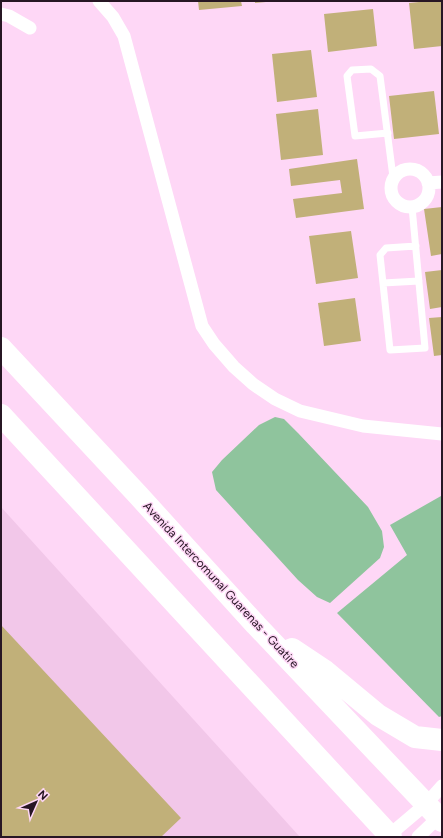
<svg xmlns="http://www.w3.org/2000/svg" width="443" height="838" viewBox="0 0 443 838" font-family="Figtree,sans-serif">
<rect width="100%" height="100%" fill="#fed7f6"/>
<!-- built -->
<path fill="#f2c7e9" d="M1 507 300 837H1Z"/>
<!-- green -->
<path fill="#8fc49d" d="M275 417 284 419 298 433 368 507 382 531 384 547 380 558 330 603 317 597 298 580 216 490 212 472 222 460 259 425Z
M441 496 442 499V716L439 717 337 613 407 555 390 525Z"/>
<!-- building -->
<path fill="#c1b079" d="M198 1H241L242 6 199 10Z
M255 1H265L266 2 255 3Z
M429 1H442V46L414 49 409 3Z
M373 9 377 46 328 52 324 14Z
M311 50 317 97 277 102 272 54Z
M434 91 439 134 394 139 389 96Z
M318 109 323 155 281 160 276 114Z
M357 159 364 209 296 218 293 199 342 193 340 180 291 186 289 169Z
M442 207V254L431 256 424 209Z
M351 231 358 278 316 284 309 236Z
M442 270V307L430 309 425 272Z
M355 298 361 341 324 346 318 303Z
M442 317V355L434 356 429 318Z
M1 625 181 818 161 837H1Z"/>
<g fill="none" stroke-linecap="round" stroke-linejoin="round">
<!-- service -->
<path stroke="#fff" stroke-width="7" d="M388 133 355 136 347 76 352 70 371 69 380 76 393 177
M412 207 425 348 390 350 380 255 386 248 416 246
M383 283 419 281"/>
<!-- minor -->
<path stroke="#fff" stroke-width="13" d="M99 1 113 17 124 36 202 326 214 344 234 367 253 384 275 399 300 411 363 426 442 434
M1 14 9 16 30 28
M391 188a19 19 0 1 1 38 0a19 19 0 1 1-38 0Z
M428 183 442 182
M387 837 426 804 442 786
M418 837 442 814"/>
<!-- trunk -->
<path stroke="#fff" stroke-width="22" d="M1 348 139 496 256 625 442 821
M1 415 391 837
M292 649 325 671 378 715 415 737 442 740"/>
</g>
<g text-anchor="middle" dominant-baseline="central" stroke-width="3" stroke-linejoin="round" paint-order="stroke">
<!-- street labels -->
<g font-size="12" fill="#271624" stroke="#fed7f6">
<text transform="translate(221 585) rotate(47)">Avenida Intercomunal Guarenas - Guatire</text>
</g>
</g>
<!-- border -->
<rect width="443" height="838" fill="none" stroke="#271624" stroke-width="4"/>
<!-- north arrow -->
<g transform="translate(36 802) rotate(45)" stroke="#fed7f6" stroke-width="3" paint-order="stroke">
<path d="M0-3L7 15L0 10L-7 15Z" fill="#271624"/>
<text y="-6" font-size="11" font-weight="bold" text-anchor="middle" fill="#271624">N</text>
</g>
</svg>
